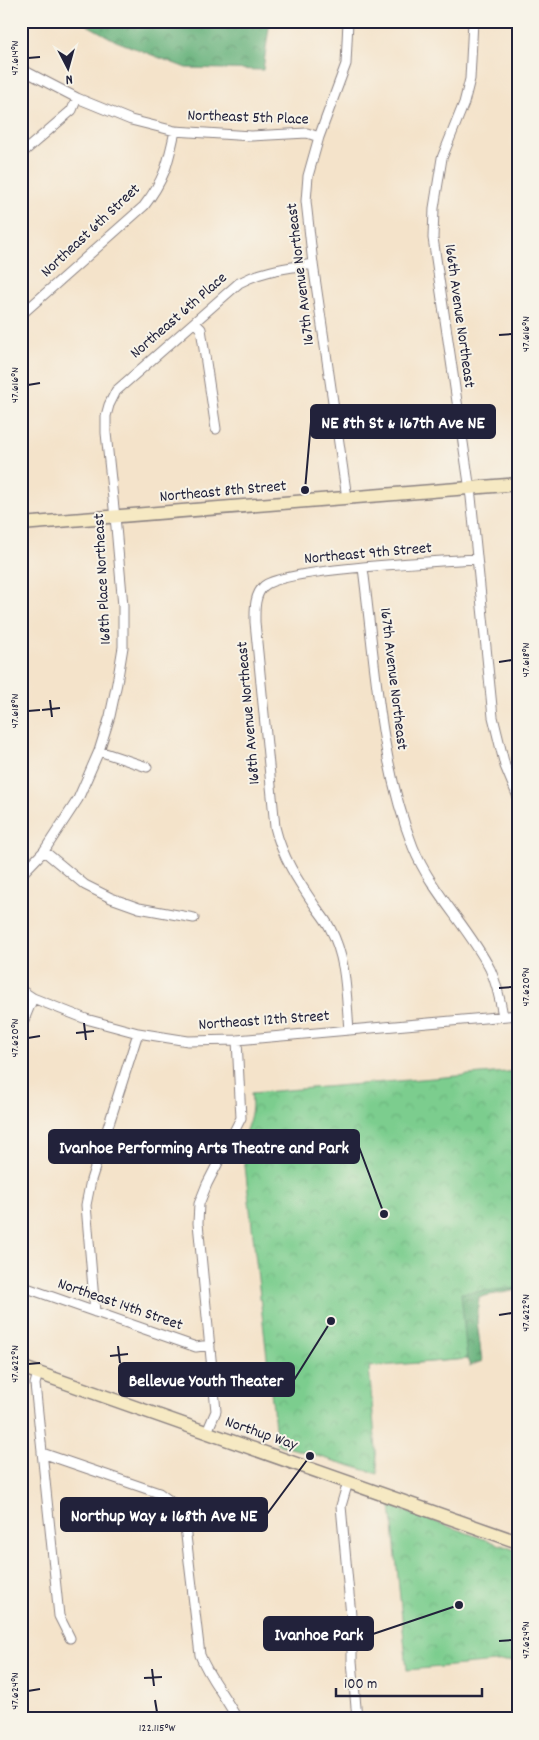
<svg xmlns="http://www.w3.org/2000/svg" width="539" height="1740" viewBox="0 0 539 1740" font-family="Dekko,sans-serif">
<defs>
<pattern id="forest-crowns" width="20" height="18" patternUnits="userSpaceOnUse" patternTransform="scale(1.25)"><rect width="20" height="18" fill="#64b079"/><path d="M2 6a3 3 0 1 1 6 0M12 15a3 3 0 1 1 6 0" fill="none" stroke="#528f64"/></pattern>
<pattern id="park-crowns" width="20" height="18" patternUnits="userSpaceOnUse" patternTransform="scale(1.25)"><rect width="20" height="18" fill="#7bcd8e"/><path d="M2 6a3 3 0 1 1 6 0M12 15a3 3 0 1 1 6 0" fill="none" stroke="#6ab07b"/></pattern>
</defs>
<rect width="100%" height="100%" fill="#f7f3e8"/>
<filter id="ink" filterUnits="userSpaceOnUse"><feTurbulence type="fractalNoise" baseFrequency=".02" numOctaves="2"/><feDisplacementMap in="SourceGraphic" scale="10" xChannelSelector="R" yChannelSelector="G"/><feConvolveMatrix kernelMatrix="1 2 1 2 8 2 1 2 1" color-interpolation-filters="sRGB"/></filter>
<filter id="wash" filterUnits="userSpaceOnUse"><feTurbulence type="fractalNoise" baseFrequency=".0096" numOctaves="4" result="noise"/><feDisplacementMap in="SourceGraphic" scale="20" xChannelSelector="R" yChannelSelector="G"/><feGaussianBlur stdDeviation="1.12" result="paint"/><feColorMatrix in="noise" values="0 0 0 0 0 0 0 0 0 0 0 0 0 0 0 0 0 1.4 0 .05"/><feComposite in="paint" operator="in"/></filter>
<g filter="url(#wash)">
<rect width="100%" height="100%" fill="#f4e3ca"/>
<!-- forest -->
<path fill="url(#forest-crowns)" stroke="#43695a" d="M80 21H270L263 70 186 68 116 41Z
M518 1194V1290L479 1297 477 1321 482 1361 470 1366 467 1359 416 1363 449 1264Z"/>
<!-- park -->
<path fill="url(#park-crowns)" stroke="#4e7864" d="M518 1071V1288L461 1293 467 1359 369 1367 378 1474 277 1444 242 1140C249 1123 254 1111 251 1093Z
M391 1506 518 1551V1660L407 1670Z"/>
</g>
<g filter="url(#ink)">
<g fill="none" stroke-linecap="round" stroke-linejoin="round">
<defs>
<path id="street" d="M473 21 470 79 464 103 442 158 434 208 433 238 471 497 493 717 505 766 518 797
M21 69 77 98 131 120 175 131 251 136 307 133 319 137
M21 154 72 110 77 98
M21 315 144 206C165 179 168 163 175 131
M195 323 201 329 216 429
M347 498 313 264 306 201 308 176 319 137 346 64 348 21
M363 568C375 660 379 760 413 847 431 892 468 926 490 969 497 984 500 999 503 1016
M99 751 147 767
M44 851 85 885 111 898 139 908 194 918
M21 875 44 851 78 799 99 751 110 716 117 683 123 647V606L116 527 106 433V416L109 405 116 391 239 283C263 270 287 268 313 264
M21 990 33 998 86 1019 138 1033 188 1041 237 1040 518 1015
M21 1027 33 998
M349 1030C346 995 347 959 330 928 326 920 320 913 315 906 298 881 282 857 275 827L255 622C255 610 254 595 264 586 282 569 444 561 477 559
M21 1286 196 1347 210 1345
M95 1312 86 1205 91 1180 138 1033
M38 1373 35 1384 59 1616 70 1638
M207 1432 216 1411 198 1223 199 1204 207 1184 241 1118 237 1040
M42 1453 159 1493 174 1504 185 1527 200 1655C209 1678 226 1697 237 1719
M348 1482 341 1506 352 1627V1661L357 1719"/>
<path id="secondary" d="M21 524 518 484
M21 1367 518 1542"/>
</defs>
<!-- street casing -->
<use href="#street" stroke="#8b8282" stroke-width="11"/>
<!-- secondary casing -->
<use href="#secondary" stroke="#8b8282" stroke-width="15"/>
<!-- street -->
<use href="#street" stroke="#fff" stroke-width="9"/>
<!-- secondary -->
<use href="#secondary" stroke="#f6e9c3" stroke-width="12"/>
</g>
</g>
<!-- ticks -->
<path fill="none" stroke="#22223b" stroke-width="2" d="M28 58 40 57M499 335 512 334M28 385 40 383M499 662 512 660M50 700 52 717M42 710 60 708M28 711 40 710M499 988 512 987M84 1023 86 1040M76 1033 94 1031M28 1038 40 1036M499 1315 512 1313M118 1346 120 1363M110 1356 128 1354M28 1364 40 1363M499 1641 512 1640M152 1669 154 1686M144 1678 162 1677M28 1691 40 1689M155 1700 157 1712"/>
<g text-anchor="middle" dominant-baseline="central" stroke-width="4" stroke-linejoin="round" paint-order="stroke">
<!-- street labels -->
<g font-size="16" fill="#22223b" stroke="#f7f3e8">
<text transform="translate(248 118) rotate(2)">Northeast 5th Place</text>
<text transform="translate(91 231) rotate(-43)">Northeast 6th Street</text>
<text transform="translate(301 274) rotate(-97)">167th Avenue Northeast</text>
<text transform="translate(179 316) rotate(-41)">Northeast 6th Place</text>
<text transform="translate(459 316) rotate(82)">166th Avenue Northeast</text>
<text transform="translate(223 492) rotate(-5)">Northeast 8th Street</text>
<text transform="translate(368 554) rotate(-5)">Northeast 9th Street</text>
<text transform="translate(103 579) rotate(-93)">168th Place Northeast</text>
<text transform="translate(393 679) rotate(83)">167th Avenue Northeast</text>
<text transform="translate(249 713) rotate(-95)">168th Avenue Northeast</text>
<text transform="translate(264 1021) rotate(-4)">Northeast 12th Street</text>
<text transform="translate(120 1305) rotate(19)">Northeast 14th Street</text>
<text transform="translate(261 1434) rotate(19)">Northup Way</text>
</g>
</g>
<!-- callouts -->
<path fill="none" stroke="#22223b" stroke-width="2" d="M305 490L311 422M384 1214L359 1147M331 1321L294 1380M310 1456L267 1514M459 1605L373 1634"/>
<g fill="#22223b" stroke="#f7f3e8" stroke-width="2">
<circle cx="305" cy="490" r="5"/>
<circle cx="384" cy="1214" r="5"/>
<circle cx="331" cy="1321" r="5"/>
<circle cx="310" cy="1456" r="5"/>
<circle cx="459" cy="1605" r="5"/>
</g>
<g fill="#22223b" stroke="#22223b" stroke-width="2">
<rect x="311" y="405" width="184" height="33" rx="5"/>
<rect x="49" y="1130" width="310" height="33" rx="5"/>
<rect x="119" y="1363" width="175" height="33" rx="5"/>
<rect x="61" y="1498" width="206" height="33" rx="5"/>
<rect x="264" y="1617" width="109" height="33" rx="5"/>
</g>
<g font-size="18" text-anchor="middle" font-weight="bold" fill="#fff">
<text x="403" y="428">NE 8th St &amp; 167th Ave NE</text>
<text x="204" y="1153">Ivanhoe Performing Arts Theatre and Park</text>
<text x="206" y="1386">Bellevue Youth Theater</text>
<text x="164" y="1521">Northup Way &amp; 168th Ave NE</text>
<text x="319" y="1640">Ivanhoe Park</text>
</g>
<!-- margin -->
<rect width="539" height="1740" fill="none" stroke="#f7f3e8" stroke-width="55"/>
<!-- north arrow -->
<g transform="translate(68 68) rotate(174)" stroke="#f7f3e8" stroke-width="4" paint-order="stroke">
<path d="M0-4L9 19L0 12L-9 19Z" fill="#22223b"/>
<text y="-8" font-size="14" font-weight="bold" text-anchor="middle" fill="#22223b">N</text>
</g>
<!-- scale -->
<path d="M336 1688v8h146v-8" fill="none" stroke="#22223b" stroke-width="2.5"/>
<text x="344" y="1688" font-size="15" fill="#22223b" stroke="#f7f3e8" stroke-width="4" paint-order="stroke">100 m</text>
<rect x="28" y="28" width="484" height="1684" fill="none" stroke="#22223b" stroke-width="2"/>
<g font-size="12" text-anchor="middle" fill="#22223b">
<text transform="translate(14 58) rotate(-90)" y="4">47.614°N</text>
<text transform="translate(525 334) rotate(-90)" y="4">47.616°N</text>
<text transform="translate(14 385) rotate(-90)" y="4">47.616°N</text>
<text transform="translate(525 660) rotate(-90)" y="4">47.618°N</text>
<text transform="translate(14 711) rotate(-90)" y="4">47.618°N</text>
<text transform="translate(525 987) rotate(-90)" y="4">47.620°N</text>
<text transform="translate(14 1038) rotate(-90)" y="4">47.620°N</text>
<text transform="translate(525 1313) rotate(-90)" y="4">47.622°N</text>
<text transform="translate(14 1364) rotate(-90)" y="4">47.622°N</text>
<text transform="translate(525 1640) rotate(-90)" y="4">47.624°N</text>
<text transform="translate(14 1691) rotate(-90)" y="4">47.624°N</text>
<text x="157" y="1731">122.115°W</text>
</g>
</svg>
